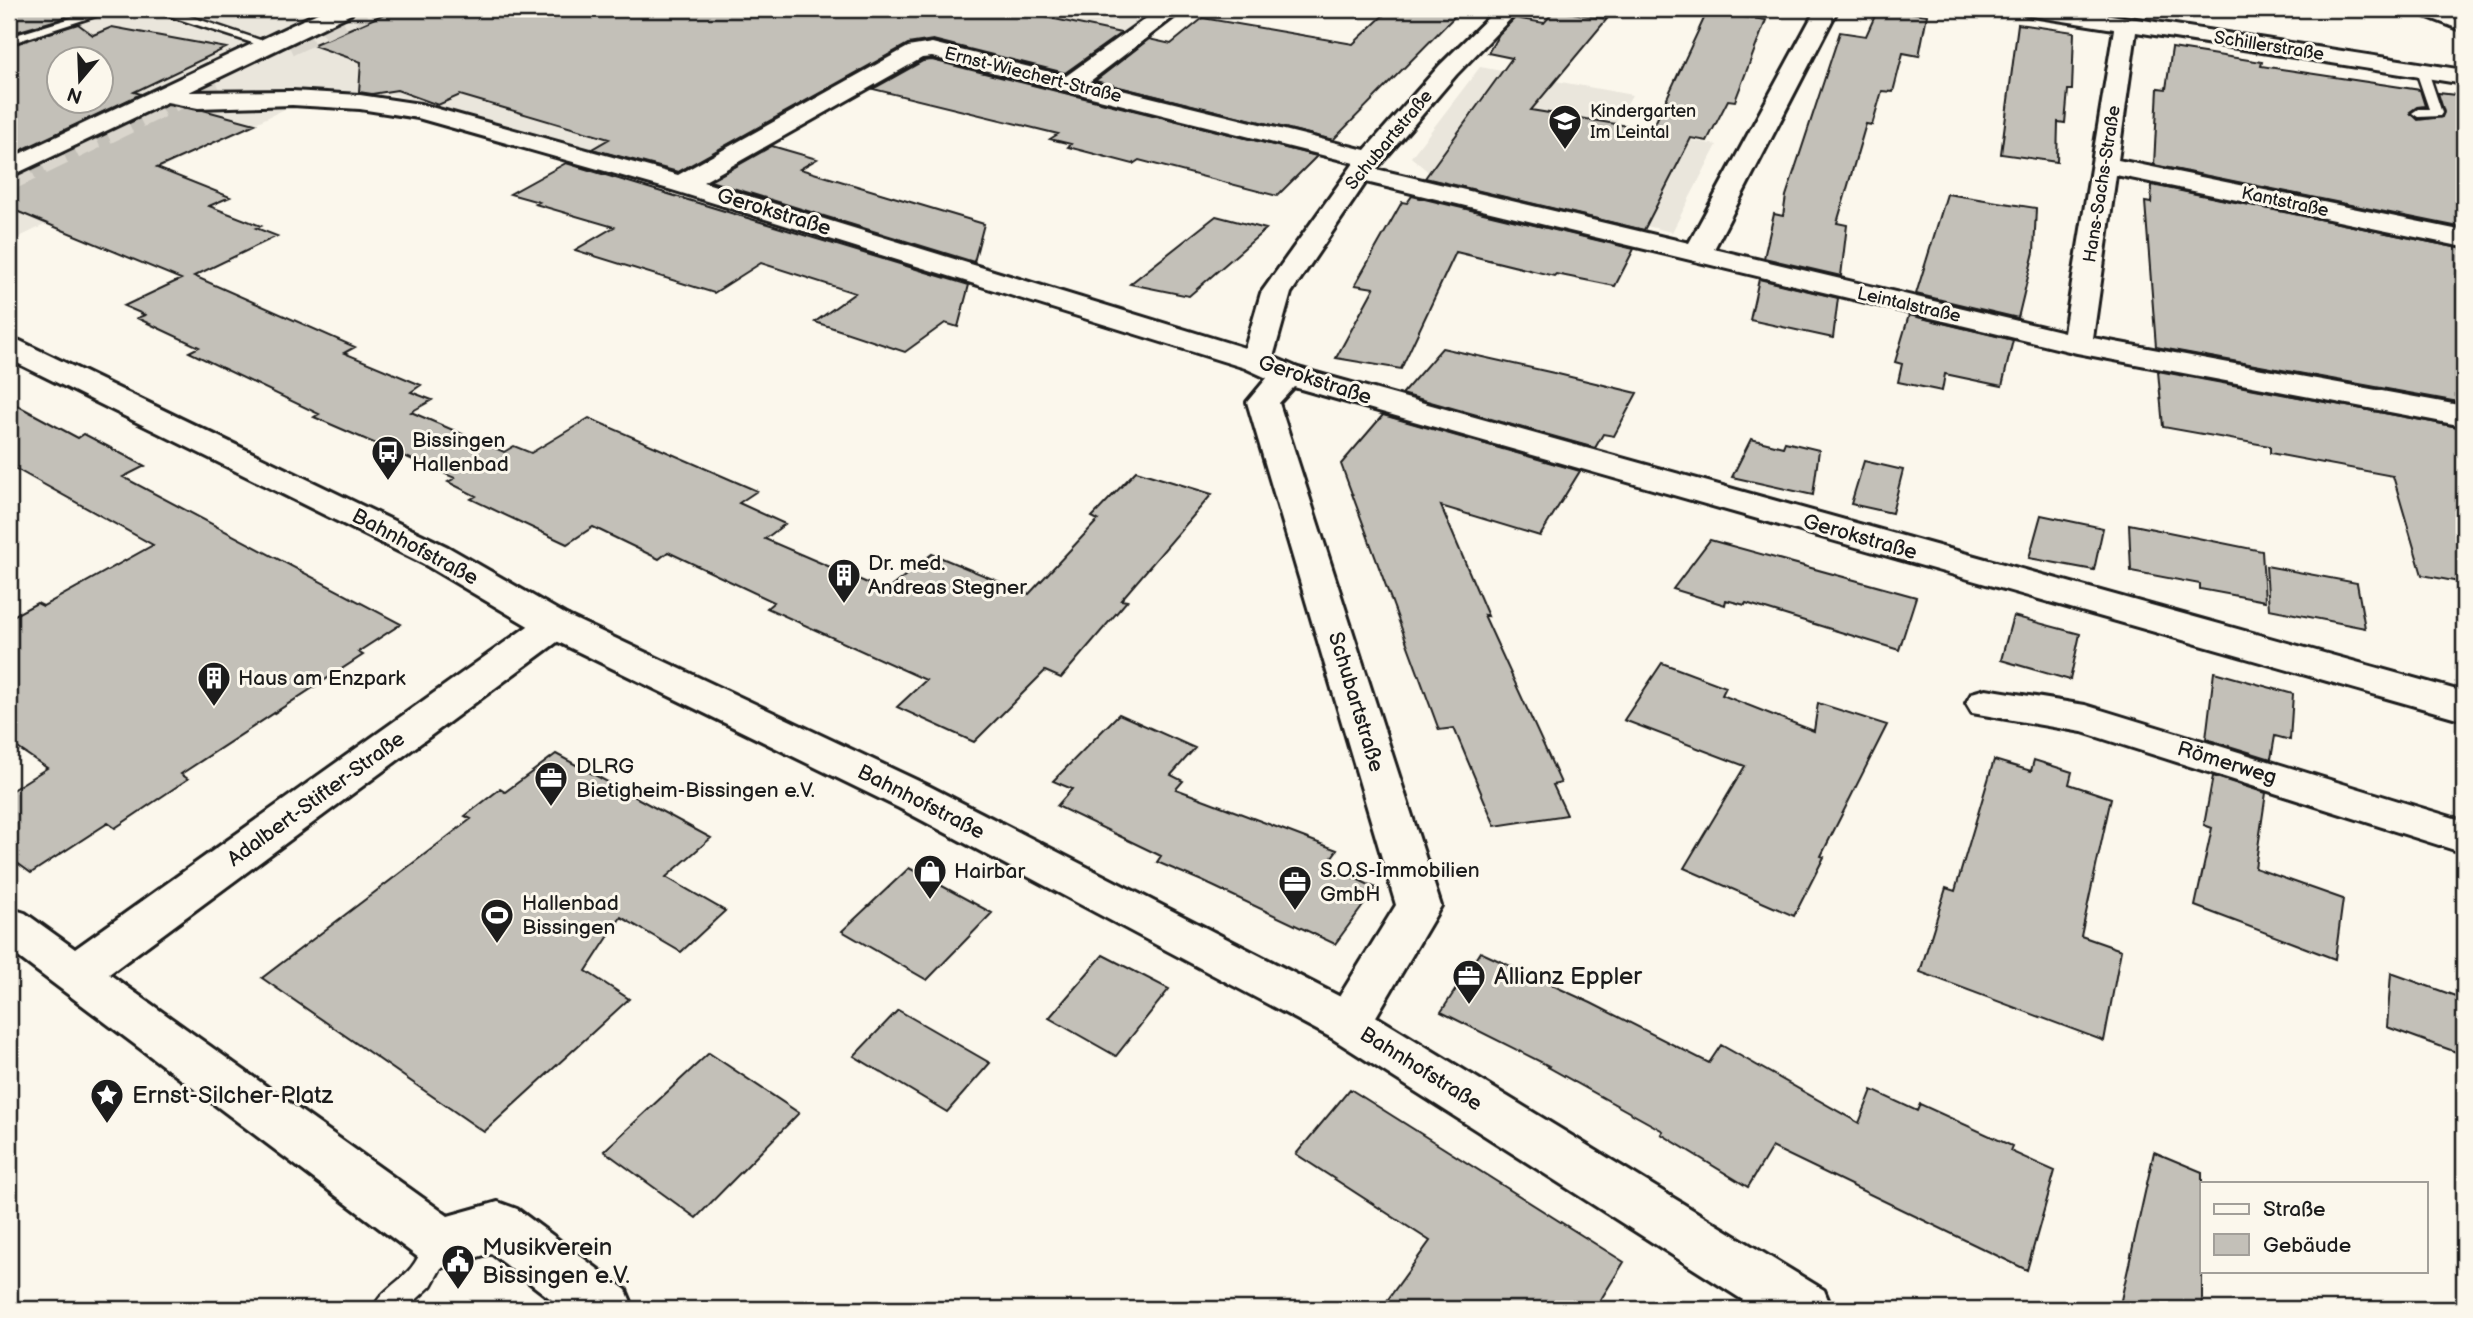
<svg xmlns="http://www.w3.org/2000/svg" width="2473" height="1318" viewBox="0 0 2473 1318" font-family="'Balsamiq Sans',sans-serif">
<rect width="100%" height="100%" fill="#fbf7ec"/>
<filter id="ink" filterUnits="userSpaceOnUse"><feTurbulence type="fractalNoise" baseFrequency=".0143" numOctaves="2"/><feDisplacementMap in="SourceGraphic" scale="14" xChannelSelector="R" yChannelSelector="G"/><feConvolveMatrix kernelMatrix="1 2 1 2 8 2 1 2 1" color-interpolation-filters="sRGB"/></filter>
<g filter="url(#ink)">
<!-- built -->
<path fill="#eae6dc" fill-rule="evenodd" d="M9 9H1155L1070 73 923 37 685 168 661 169 390 94 324 90 9 242ZM60 60H102V102H60Z
M1480 67 1632 95 1614 126 1717 145 1672 232 1432 175 1411 157Z"/>
<!-- building -->
<path fill="#c3c0b8" stroke="#1c1c1c" stroke-width="2" fill-rule="evenodd" d="M30 9H56L67 17 9 34V14Z
M396 9H1007L1121 33 1065 73 933 40 908 44 678 172 592 149 609 139 460 95 438 105 397 90 372 94 359 92 361 62 312 45Z
M1390 9H1462L1333 140 1095 81 1149 39 1171 44 1203 18 1353 44Z
M1878 9H1914L1913 13 1927 15 1919 56 1903 53 1893 92 1882 91 1872 125 1866 124 1837 223 1847 225 1841 276 1764 258 1774 214 1783 216 1786 196 1840 32 1866 36Z
M1555 10 1607 19 1531 110 1652 130 1707 12 1766 20 1735 101 1728 100 1707 141 1691 138 1644 230 1425 178 1512 58 1488 53 1499 34 1515 18 1544 23Z
M78 24 93 35 112 27 226 48 134 92 141 94 9 156V46ZM60 60H102V102H60Z
M2018 24 2074 32 2072 90H2068L2065 123 2058 122 2057 162 2001 154Z
M2172 48 2262 62 2261 66 2420 90 2425 106 2417 107 2410 112 2418 120 2442 117 2444 112 2438 93 2464 96V228L2154 165 2158 88 2166 89Z
M932 60 1317 156 1277 196 1139 160 1133 164 1068 147 1071 144 1050 139 1058 134 873 89 923 61Z
M167 105 203 110 255 124 157 168 230 197 209 206 261 226 256 228 277 236 194 276 355 347 344 353 421 385 411 392 432 400 411 412 504 452 514 446 531 453 589 418 757 491 739 503 785 524 765 539 886 591 932 554 1029 594 1098 520 1092 517 1136 471 1212 494 1121 600 1127 601 1061 678 1045 671 974 742 897 707 926 680 767 608 774 602 668 552 659 559 593 527 567 544 471 499 476 496 448 482 455 478 314 417 319 414 189 352 199 347 137 318 145 315 124 306 181 279 9 208V180Z
M772 146 817 159 800 169 984 224 974 262 710 181Z
M566 163 969 285 958 327 945 323 905 352 815 322 855 293 761 263 714 293 575 250 614 227 535 204 539 202 510 194Z
M2152 185 2464 249V403L2156 347 2145 202 2151 203Z
M1947 194 2036 208 2034 252 2018 318 1916 294Z
M1412 196 1634 249 1615 286 1556 274 1554 276 1456 252 1401 369 1336 358 1374 288 1355 285 1402 202 1407 203Z
M1216 216 1266 229 1189 296 1130 284Z
M1759 279 1838 298 1833 338 1750 320Z
M1909 315 2013 340 2002 386 1945 374 1942 391 1898 382 1902 364 1895 362Z
M1442 348 1554 373 1637 393 1614 436 1603 434 1595 448 1402 394Z
M2158 371 2464 428V583L2422 575 2393 476 2270 453V446L2163 427Z
M9 401 78 438 84 434 145 466 123 477 401 624 358 652 363 655 181 774 188 779 115 828 108 823 31 873 9 857V792L47 768 9 742V618L37 603 43 606 153 545 9 465Z
M1383 415 1580 471 1540 536 1441 506 1488 616 1484 615 1561 783 1553 785 1567 815 1495 826 1454 728 1439 730 1341 464Z
M1751 439 1783 447 1785 442 1819 450 1813 495 1732 477Z
M1864 461 1903 470 1892 513 1851 504Z
M2041 515 2103 528 2094 570 2029 558Z
M2129 524 2262 551 2265 601 2200 589V584L2131 571Z
M1710 540 1916 597 1899 650 1746 603 1745 605 1726 600 1725 605 1673 589Z
M2266 566 2357 583 2365 628 2269 609Z
M2013 616 2080 634 2070 680 2001 660Z
M1662 663 1726 687 1722 695 1814 731 1818 703 1887 725 1821 856 1824 857 1794 916 1684 868 1745 766 1624 720Z
M2214 672 2293 694 2290 740 2275 736 2271 759 2206 739Z
M1119 714 1195 748 1171 775 1183 781 1176 789 1337 850 1326 865 1376 888 1335 944 1202 881 1157 862 1161 856 1057 806 1072 789 1053 781Z
M556 754 711 838 666 877 725 911 681 952 621 917 586 971 629 999 484 1132 262 978 471 819 465 816 500 789 505 792Z
M1994 760 2031 771 2034 760 2072 772 2069 784 2111 798 2081 936 2121 950 2104 1041 1920 972 1946 888 1955 891Z
M2213 776 2266 793 2255 868 2343 899 2335 959 2195 906 2212 828 2204 825Z
M909 868 992 913 927 980 842 931Z
M1480 952 1591 1003 1709 1063 1721 1045 1859 1123 1872 1090 1917 1111 1920 1104 2012 1146 2010 1151 2055 1171 2027 1270 1772 1147 1748 1187 1661 1134 1663 1131 1548 1067 1549 1066 1441 1012Z
M1103 955 1169 989 1116 1056 1049 1018Z
M2391 973 2461 998 2459 1053 2387 1027Z
M898 1010 990 1063 947 1112 854 1056Z
M709 1053 799 1113 696 1218 604 1151Z
M1350 1089 1624 1262 1595 1309H1381L1430 1241 1296 1154Z
M2154 1152 2202 1172V1309H2119Z"/>
<g fill="none" stroke-linecap="round" stroke-linejoin="round">
<!-- secondary-tunnel -->
<path stroke="#dad6cd" stroke-width="24" stroke-dasharray="24 12" stroke-linecap="butt" d="M288 44 364 9
M9 179 215 79"/>
<defs>
<path id="service" d="M101 9H117L9 44V37Z
M138 9H168L272 44 262 46 160 13 143 12Z
M2422 67 2428 71 2442 113 2440 116 2418 117 2412 113 2418 109H2429L2416 71Z
M442 1231 451 1234 455 1243 431 1286 406 1309H373C380 1291 399 1283 411 1268 422 1255 425 1237 442 1231Z"/>
<path id="minor" d="M326 9H354L351 14 189 92 292 91 360 95 420 104 678 175 908 47 932 43 1066 76 1159 9H1184L1089 82 1365 150 1440 65 1497 9H1520L1456 75 1376 169 1689 243 1816 9H1838L1714 249 2064 332 2114 29 2032 16 2024 14 2021 9H2072L2464 70V84L2136 32 2118 160 2464 231V247L2116 175 2093 338 2464 406V426L2077 353 1366 182 1291 293 1273 357 1298 368 2464 692V720L1294 387 1279 403 1441 906 1364 1037 1347 1043 1330 1037 1323 1023 1396 905 1247 402 1267 378 1245 368 672 190 418 118 360 109 292 105 198 108 167 102 9 177V159ZM932 57 1354 163 1261 293 1245 348 703 182 922 58Z
M555 613 568 616 574 625 568 634 109 974 448 1216 498 1202 517 1209 626 1290 634 1309H564L491 1253 442 1268 423 1261 9 950V908L25 913 75 949 542 616Z
M1986 689 2085 705 2464 821V853L2082 732 1972 713 1966 703 1972 693Z"/>
<path id="tertiary" d="M2417 9H2446L2464 16V31L2420 14Z
M9 338 20 341 448 547 568 616 929 786 1364 1009 1824 1290 1832 1309H1757L1330 1037 899 808 542 634 422 563 9 359Z"/>
</defs>
<!-- service casing -->
<use href="#service" stroke="#1c1c1c" stroke-width="5"/>
<!-- minor casing -->
<use href="#minor" stroke="#1c1c1c" stroke-width="6"/>
<!-- tertiary casing -->
<use href="#tertiary" stroke="#1c1c1c" stroke-width="6"/>
<!-- service -->
<use href="#service" fill="#fbf7ec" fill-rule="evenodd"/>
<!-- minor -->
<use href="#minor" fill="#fbf7ec" fill-rule="evenodd"/>
<!-- tertiary -->
<use href="#tertiary" fill="#fbf7ec" fill-rule="evenodd"/>
</g>
</g>
<!-- icons -->
<defs>
<symbol id="school-pin" viewBox="-11 -11 22 30"><path d="M0 17L-7.5 6A9.5 9.5 0 1 1 7.5 6Z" fill="#1c1c1c" stroke="#fbf7ec"/><path d="M0-5L7-2L0 1L-7-2ZM-4 1L0 2.5L4 1V4Q0 6-4 4Z" fill="#fff"/></symbol>
<symbol id="bus-pin" viewBox="-11 -11 22 30"><path d="M0 17L-7.5 6A9.5 9.5 0 1 1 7.5 6Z" fill="#1c1c1c" stroke="#fbf7ec"/><path d="M-5-6H5V4H4V6H2V4H-2V6H-4V4H-5ZM-3.5-4V0h7V-4ZM-3.5 1.2v1.5H-2V1.2ZM2 1.2v1.5H3.5V1.2Z" fill="#fff"/></symbol>
<symbol id="building-pin" viewBox="-11 -11 22 30"><path d="M0 17L-7.5 6A9.5 9.5 0 1 1 7.5 6Z" fill="#1c1c1c" stroke="#fbf7ec"/><path d="M-4-6H4V6H1V3H-1V6H-4ZM-2.5-4.3h1.7v1.8h-1.7ZM.8-4.3h1.7v1.8H.8ZM-2.5-1h1.7V.8h-1.7ZM.8-1h1.7V.8H.8Z" fill="#fff"/></symbol>
<symbol id="office-pin" viewBox="-11 -11 22 30"><path d="M0 17L-7.5 6A9.5 9.5 0 1 1 7.5 6Z" fill="#1c1c1c" stroke="#fbf7ec"/><path d="M-6-3h4V-5.5h4V-3h4V5H-6ZM-1-4.5V-3h2v-1.5ZM-6 0V1H6V0Z" fill="#fff"/></symbol>
<symbol id="shop-pin" viewBox="-11 -11 22 30"><path d="M0 17L-7.5 6A9.5 9.5 0 1 1 7.5 6Z" fill="#1c1c1c" stroke="#fbf7ec"/><path d="M-5-2.5h2.3a2.7 3.5 0 0 1 5.4 0H5L5.5 6h-11ZM-1.5-2.5h3a1.5 2.3 0 0 0-3 0Z" fill="#fff"/></symbol>
<symbol id="stadium-pin" viewBox="-11 -11 22 30"><path d="M0 17L-7.5 6A9.5 9.5 0 1 1 7.5 6Z" fill="#1c1c1c" stroke="#fbf7ec"/><path d="M0-5a6.5 5 0 1 0 0 10a6.5 5 0 1 0 0-10ZM-3.5-1.8h7v3.6h-7Z" fill="#fff"/></symbol>
<symbol id="sight-pin" viewBox="-11 -11 22 30"><path d="M0 17L-7.5 6A9.5 9.5 0 1 1 7.5 6Z" fill="#1c1c1c" stroke="#fbf7ec"/><path d="M0-6L1.8-2.2L6-1.7L2.9 1.2L3.7 5.4L0 3.3L-3.7 5.4L-2.9 1.2L-6-1.7L-1.8-2.2Z" fill="#fff"/></symbol>
<symbol id="civic-pin" viewBox="-11 -11 22 30"><path d="M0 17L-7.5 6A9.5 9.5 0 1 1 7.5 6Z" fill="#1c1c1c" stroke="#fbf7ec"/><path d="M-.6-6.5H3V-4.5H.6V-3L4-1V1h2V6H-6V1h2V-1L-.6-3ZM-1.2 2.5V6h2.4V2.5Z" fill="#fff"/></symbol>
</defs>
<g fill-rule="evenodd">
<use href="#school-pin" x="1546" y="102" width="38" height="52"/>
<use href="#bus-pin" x="369" y="433" width="38" height="52"/>
<use href="#building-pin" x="825" y="556" width="38" height="52"/>
<use href="#building-pin" x="195" y="659" width="38" height="52"/>
<use href="#office-pin" x="532" y="759" width="38" height="52"/>
<use href="#shop-pin" x="911" y="852" width="38" height="52"/>
<use href="#office-pin" x="1276" y="863" width="38" height="52"/>
<use href="#stadium-pin" x="478" y="896" width="38" height="52"/>
<use href="#office-pin" x="1450" y="957" width="38" height="52"/>
<use href="#sight-pin" x="88" y="1076" width="38" height="52"/>
<use href="#civic-pin" x="439" y="1242" width="38" height="52"/>
</g>
<g text-anchor="middle" dominant-baseline="central" stroke-width="6" stroke-linejoin="round" paint-order="stroke">
<!-- far-street labels -->
<g font-size="18" fill="#1c1c1c" stroke="#fbf7ec">
<text transform="translate(2269 46) rotate(9)">Schillerstraße</text>
<text transform="translate(1033 75) rotate(14)">Ernst-Wiechert-Straße</text>
<text transform="translate(1389 140) rotate(-50)">Schubartstraße</text>
<text transform="translate(2102 184) rotate(-81)">Hans-Sachs-Straße</text>
<text transform="translate(2285 202) rotate(12)">Kantstraße</text>
<text transform="translate(1909 305) rotate(13)">Leintalstraße</text>
</g>
<!-- far-poi labels -->
<g font-size="18" fill="#1c1c1c" stroke="#fbf7ec" text-anchor="start">
<text x="1590" y="111">Kindergarten<tspan x="1590" dy="21">Im Leintal</tspan></text>
</g>
<!-- street labels -->
<g font-size="21" fill="#1c1c1c" stroke="#fbf7ec">
<text transform="translate(774 212) rotate(17)">Gerokstraße</text>
<text transform="translate(1315 380) rotate(18)">Gerokstraße</text>
<text transform="translate(1860 537) rotate(16)">Gerokstraße</text>
<text transform="translate(415 547) rotate(28)">Bahnhofstraße</text>
<text transform="translate(1356 702) rotate(73)">Schubartstraße</text>
<text transform="translate(2227 763) rotate(17)">Römerweg</text>
<text transform="translate(316 799) rotate(-36)">Adalbert-Stifter-Straße</text>
<text transform="translate(921 802) rotate(27)">Bahnhofstraße</text>
<text transform="translate(1421 1069) rotate(32)">Bahnhofstraße</text>
</g>
<!-- poi labels -->
<g font-size="21" fill="#1c1c1c" stroke="#fbf7ec" text-anchor="start">
<text x="412" y="440">Bissingen<tspan x="412" dy="24">Hallenbad</tspan></text>
<text x="868" y="563">Dr. med.<tspan x="868" dy="24">Andreas Stegner</tspan></text>
<text x="238" y="678">Haus am Enzpark</text>
<text x="576" y="766">DLRG<tspan x="576" dy="24">Bietigheim-Bissingen e.V.</tspan></text>
<text x="1320" y="870">S.O.S-Immobilien<tspan x="1320" dy="24">GmbH</tspan></text>
<text x="954" y="871">Hairbar</text>
<text x="522" y="903">Hallenbad<tspan x="522" dy="24">Bissingen</tspan></text>
</g>
<!-- near-poi labels -->
<g font-size="24" fill="#1c1c1c" stroke="#fbf7ec" text-anchor="start">
<text x="1494" y="976">Allianz Eppler</text>
<text x="132" y="1095">Ernst-Silcher-Platz</text>
<text x="482" y="1247">Musikverein<tspan x="482" dy="28">Bissingen e.V.</tspan></text>
</g>
</g>
<!-- margin -->
<rect width="2473" height="1318" fill="none" stroke="#fbf7ec" stroke-width="35"/>
<rect x="18" y="18" width="2438" height="1283" fill="none" stroke="#1c1c1c" stroke-width="2.5" filter="url(#ink)"/>
<!-- legend -->
<rect x="2200" y="1182" width="228" height="91" fill="#fbf7ec" stroke="#a29f99" stroke-width="2"/>
<rect x="2214" y="1204" width="35" height="10" fill="#fbf7ec" stroke="#a29f99" stroke-width="2"/>
<text x="2263" y="1216" font-size="21" fill="#1c1c1c">Straße</text>
<rect x="2214" y="1234" width="35" height="21" fill="#c3c0b8" stroke="#a29f99" stroke-width="2"/>
<text x="2263" y="1252" font-size="21" fill="#1c1c1c">Gebäude</text>
<!-- north arrow -->
<g transform="translate(80 80) rotate(199)"><circle r="33" fill="#fbf7ec" stroke="#a29f99" stroke-width="2"/>
<path d="M0-5L12 26L0 18L-12 26Z" fill="#1c1c1c"/>
<text y="-10" font-size="19" font-weight="bold" text-anchor="middle" fill="#1c1c1c">N</text>
</g>
</svg>
